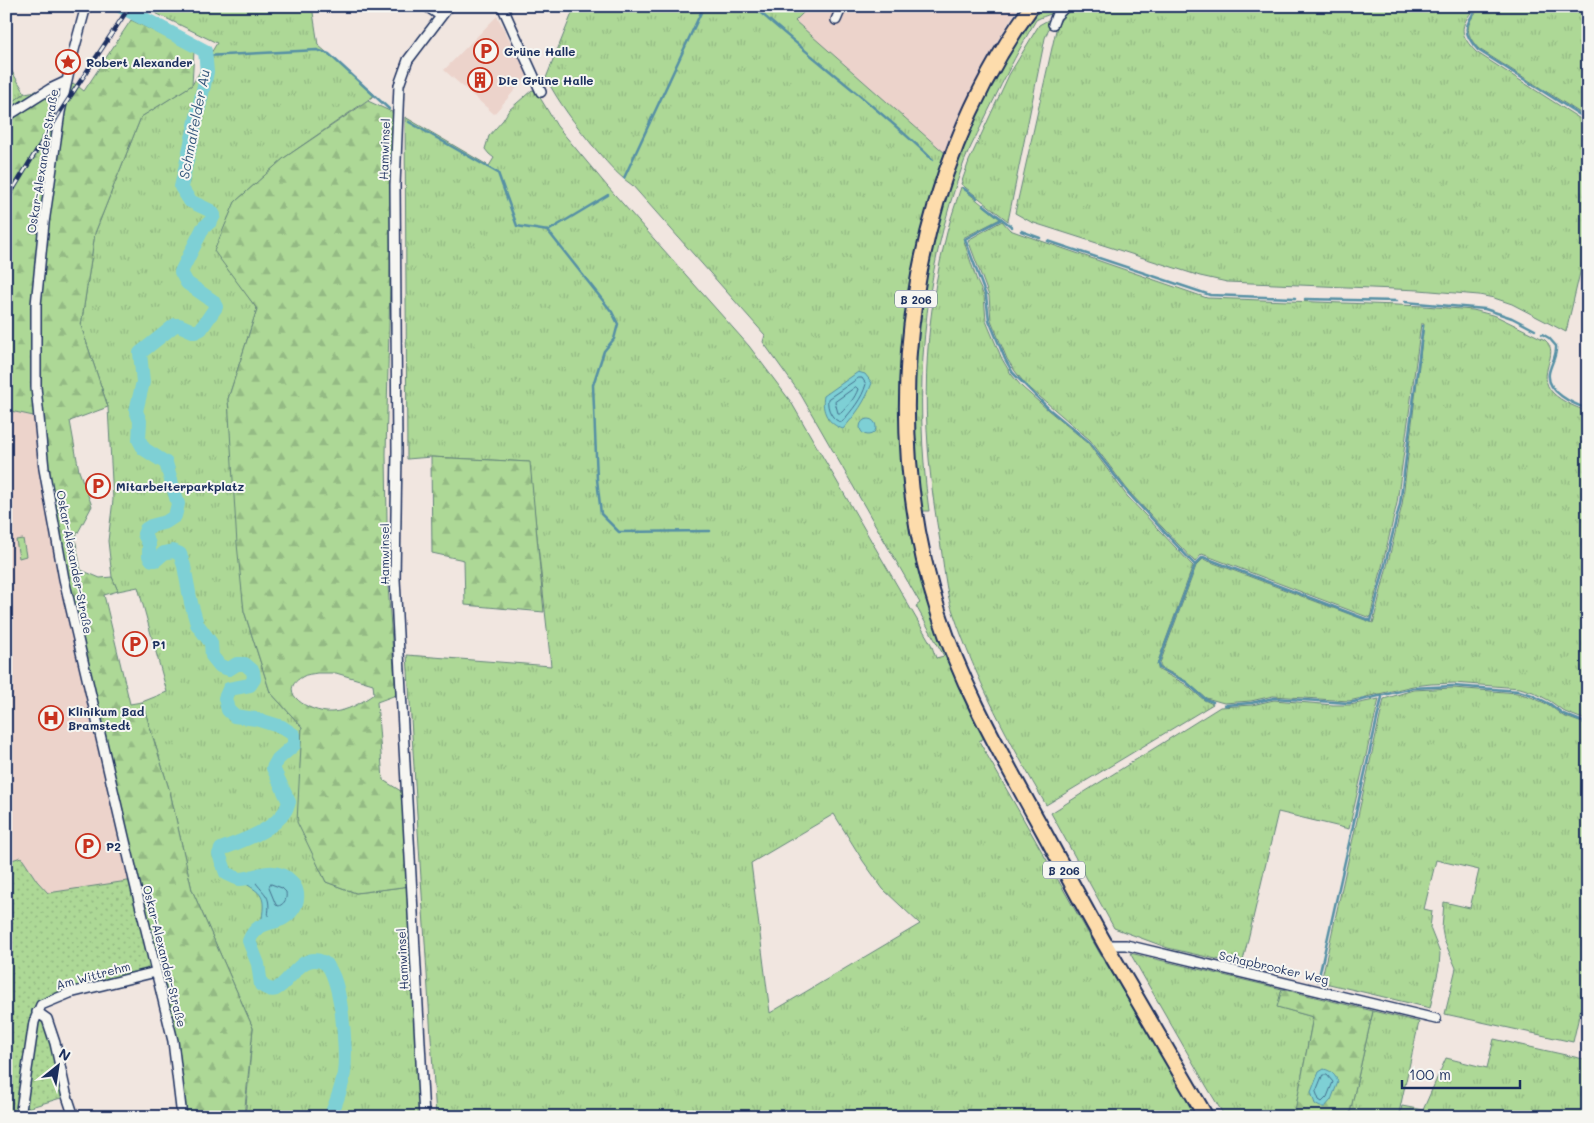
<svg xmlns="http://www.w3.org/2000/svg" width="1594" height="1123" viewBox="0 0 1594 1123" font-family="Mali,sans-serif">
<defs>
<pattern id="grass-tufts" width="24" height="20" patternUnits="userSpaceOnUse" patternTransform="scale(1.25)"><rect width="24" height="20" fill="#add896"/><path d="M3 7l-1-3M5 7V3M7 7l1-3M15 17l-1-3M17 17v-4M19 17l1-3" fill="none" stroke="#94ba84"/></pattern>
<pattern id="forest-firs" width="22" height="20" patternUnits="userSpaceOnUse" patternTransform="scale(1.25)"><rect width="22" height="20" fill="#add896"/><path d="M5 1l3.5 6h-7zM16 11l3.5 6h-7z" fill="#94ba84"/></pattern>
<pattern id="park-dots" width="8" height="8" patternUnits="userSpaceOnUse" patternTransform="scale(1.25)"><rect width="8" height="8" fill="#add896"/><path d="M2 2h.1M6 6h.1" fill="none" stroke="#94ba84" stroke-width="1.8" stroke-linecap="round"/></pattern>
</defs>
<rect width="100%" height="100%" fill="#f1e6e0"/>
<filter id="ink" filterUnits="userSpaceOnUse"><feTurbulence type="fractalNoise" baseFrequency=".02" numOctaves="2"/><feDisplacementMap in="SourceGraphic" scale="10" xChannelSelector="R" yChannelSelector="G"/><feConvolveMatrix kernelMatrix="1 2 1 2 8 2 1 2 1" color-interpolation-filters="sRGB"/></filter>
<g filter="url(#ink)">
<!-- built -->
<path fill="#ecd3cb" d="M810 6H1019L995 45 970 96 946 154 795 21Z
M497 16 528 75 494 114 444 70Z
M6 410 38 417 134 880 68 892 48 893 37 881 21 857 6 862Z"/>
<!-- grass -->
<path fill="url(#grass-tufts)" stroke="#64847a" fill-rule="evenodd" d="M141 6H312L318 45 375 95 284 158 235 202 215 250 257 309 228 399 244 611 270 692 302 727 298 822 326 882 356 893 410 886 419 1117H245L253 1028 192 890 170 792 142 702 167 692 138 587 118 591 112 577 108 541 113 500 108 407 81 326 95 233 141 117 192 85 217 43Z
M575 6H810L795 21 946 154 932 197 919 245 904 334 900 415 905 471 913 533 986 737 979 741 1099 952 1200 1117H436L407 655 551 666 529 462 431 457 407 459 405 117 489 166 494 158 489 154 485 149 489 136 503 120 509 110 532 90 536 91 557 126 607 186 749 346 791 402 931 644 936 658 944 656 916 606 920 603 801 395 763 342 765 335 632 185C616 174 605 160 593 146 575 124 559 103 546 78ZM834 814 863 861 883 889 920 924 770 1013 751 863Z
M1038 6H1063C1054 15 1047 14 1036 20 1016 54 999 89 982 124 976 137 969 149 964 162 922 276 913 391 929 511H922C918 477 914 443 913 409 912 304 938 191 985 98 1001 66 1019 36 1038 6Z
M1073 6H1279L1282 8 1284 6H1474L1475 8C1458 27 1460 35 1476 52L1588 124V239L1566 332 1512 304 1494 298 1479 295 1419 290 1227 282 1200 276 1031 222 1015 213 1056 30 1060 21Z
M1482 6H1571L1588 16V118L1479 49C1463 32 1466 22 1482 6Z
M1048 20H1051V23L1045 38 1008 221 961 184 969 161 1009 75 1039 25Z
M6 62 25 93 6 107Z
M961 187 1000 219 963 238 977 281 984 296 986 321 1002 359 1011 374 1022 387 1048 410 1088 443 1127 496 1193 566 1157 664 1159 670 1185 684 1204 700 1213 704 1046 805C1010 743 976 680 953 612 945 590 944 564 940 541 922 441 920 344 944 245 948 225 955 206 961 187Z
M1002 221 1010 230 1021 234 1207 298 1424 306 1473 310 1496 316 1545 340C1562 354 1534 374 1553 393 1562 402 1576 407 1588 412V721L1565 712 1550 701 1533 692 1520 688 1454 683 1431 684 1413 686 1349 701 1273 696 1251 701 1224 703 1206 698 1186 681 1160 667V663L1196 566 1203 559 1373 623 1402 505 1424 324H1421L1397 503 1370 618 1202 554 1195 562 1130 493 1090 440 1025 384 1015 371 1007 359 991 320 989 296 968 240Z
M1453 688 1518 693 1531 697 1549 705 1563 716 1588 725V977L1573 1042 1445 1014 1456 968 1444 940 1442 929 1444 902 1470 908 1479 870 1436 860 1424 909 1432 911 1430 928 1440 953 1439 967 1430 1008 1321 982 1384 699 1413 690Z
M1379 699 1349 829 1278 812 1242 965 1168 948 1114 928 1051 813 1220 707 1252 705 1274 700 1333 705H1350Z
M1130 953 1282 989 1278 1007 1313 1017 1294 1117H1225L1207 1087Z
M1373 1011 1419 1022 1398 1117H1349Z
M1494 1039 1588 1060V1117H1399L1402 1106 1423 1110 1446 1058 1487 1068Z"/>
<!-- forest -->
<path fill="url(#forest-firs)" stroke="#64847a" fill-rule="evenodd" d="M131 20 194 51 192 85 141 117 95 233 81 326 108 407 70 421 79 471 92 506 75 538 81 570 100 578 112 577 118 591 104 595 130 704 142 702 170 792 192 890 253 1028 244 1117H182L173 1041 85 670 38 417 6 410V107L25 93 75 84 84 91Z
M368 101 394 113 386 454 388 587 396 695 377 702 383 780 404 793 410 886 356 893 326 882 297 822 302 727 270 692 244 611 237 544 228 399 257 309 214 251 235 202 284 158ZM317 673H336L373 684 374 694C361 703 348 711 332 712 313 714 274 693 302 677 306 674 313 674 317 673Z
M431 457 530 462 544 612 465 605 464 560 432 553Z
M1282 989 1373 1011 1349 1117H1294L1313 1017 1277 1007Z"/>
<!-- park -->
<path fill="url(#park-dots)" stroke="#64847a" d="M21 857 37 881 48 893 134 880 153 968 67 990 39 1002 45 1020 64 1097 21 1110 6 1112V862Z"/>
<!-- garden -->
<path fill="#add896" stroke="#64847a" d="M23 539 26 556 19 558 16 540Z"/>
<!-- water -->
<path fill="#7ed0d5" stroke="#5690a5" d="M858 372 865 374 872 383C865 402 856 414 843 429 828 424 821 411 824 396Z
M860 427a8 8 0 1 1 16 0a8 8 0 1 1-16 0Z
M273 873C281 876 293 878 297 887 303 901 290 917 277 922 272 924 266 924 261 925 266 894 264 895 238 879Z
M1324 1069C1332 1071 1335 1075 1338 1082L1331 1100 1325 1107H1320L1315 1104 1311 1092 1319 1072Z"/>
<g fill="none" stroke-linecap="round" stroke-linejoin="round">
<!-- shore -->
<path stroke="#436f8e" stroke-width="1" d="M859 378H862L866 384C862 399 852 410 842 422 833 422 826 408 828 399Z
M856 387 858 389C855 398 848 406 841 413H838L835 402Z
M273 878C279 880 287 882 291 888 299 901 282 916 270 918L268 916C271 896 266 896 256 883L258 881Z
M271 884 282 888 286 892C287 899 285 903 279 906L276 905 269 888Z
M1323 1075H1327L1333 1082 1327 1097 1322 1102 1319 1100 1316 1092Z"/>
<!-- stream -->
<path stroke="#5690a5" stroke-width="2.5" d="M753 6C812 59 876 105 933 160
M1477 8C1464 26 1462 33 1478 50L1588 120
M205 56 317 50 329 54 389 109
M409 122 498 173 517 226 548 231 608 195
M624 178 704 6
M963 188 977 198
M984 205 1012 227
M1002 219 965 239 986 296 989 320 1005 359 1013 373 1049 409 1089 442 1129 494 1195 565 1158 664 1159 668 1186 682 1205 699 1213 702
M548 231 612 312 618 324 614 339 604 351 593 385 597 479 601 514 619 532 710 531
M1021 231 1040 238
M1048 241 1210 295 1295 298
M1305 299 1397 301
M1405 302 1485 309 1512 318 1535 330
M1542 334 1549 338 1556 346C1557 356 1551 363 1549 373 1546 392 1573 404 1588 409
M1195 565 1203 557 1371 621 1400 504 1423 326
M1225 705 1251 703 1274 698 1349 703 1413 688 1453 686 1519 691 1532 695 1550 704 1563 714 1588 724
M1318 981 1382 697"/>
<!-- river -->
<path stroke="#7ed0d5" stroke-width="14" d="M120 6 205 51 207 72 181 187 190 201 211 211 214 215 211 221 203 228 181 272 187 283 213 301 216 307 201 329 195 332 179 325H175L140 353 143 382 136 411 140 421 139 440 144 449 166 463 178 504 175 516 166 522 151 526 146 529 144 534 149 544V556L152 560H156L164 553 173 551 180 554 184 566 191 603 197 624 211 643 212 656 220 666 229 669 237 664H245L253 671 254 679 250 685 229 689 225 698 228 710 234 716 256 719 282 727 294 735V745L278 759 273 768 289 802C282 828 244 840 221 849L219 854 226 873C231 875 236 879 240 879 251 879 264 871 274 873 292 876 304 893 293 909 280 929 259 915 249 941L258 964 261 985C266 988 270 991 276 989 291 982 301 952 323 962 342 971 347 1052 344 1073 342 1088 336 1103 330 1117"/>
<defs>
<path id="street" d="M86 6 74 50 60 112 44 223 36 305V387L44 469 64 579 134 880 173 1041 182 1117
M426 6 441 16
M502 6 541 92
M836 20 842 6
M1053 24 1056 16 1066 6
M6 117 50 89 67 81
M1106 945H1126L1436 1019
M37 1012 47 1019 55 1043 66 1093 74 1117
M19 1117 21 1110 34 1022 41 1005 70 993 156 972
M424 1117 395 579 397 451 395 185 399 85 408 60 449 6"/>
<path id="primary" d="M1032 6C909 175 874 416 939 614 962 686 999 750 1035 816 1059 859 1081 902 1105 944 1139 1002 1172 1059 1206 1117"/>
</defs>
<!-- street casing -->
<use href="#street" stroke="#1b2f5e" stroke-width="12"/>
<!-- primary casing -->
<use href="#primary" stroke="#1b2f5e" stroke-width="18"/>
<!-- street -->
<use href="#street" stroke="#f6f6f2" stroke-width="9"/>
<!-- primary -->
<use href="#primary" stroke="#fddcac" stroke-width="14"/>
<defs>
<path id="rail" d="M6 201 60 112 130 6"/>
</defs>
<!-- rail casing -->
<use href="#rail" stroke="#1b2f5e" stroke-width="4.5"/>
<!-- rail -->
<use href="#rail" stroke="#f6f6f2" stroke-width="2.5" stroke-dasharray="8" stroke-linecap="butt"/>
</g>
</g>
<!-- icons -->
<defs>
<symbol id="parking-ring" viewBox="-11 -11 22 22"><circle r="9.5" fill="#f6f6f2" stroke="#c8321e" stroke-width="1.5"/><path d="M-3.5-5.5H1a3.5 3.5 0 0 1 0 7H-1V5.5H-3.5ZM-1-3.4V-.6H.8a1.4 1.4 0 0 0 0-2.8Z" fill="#c8321e"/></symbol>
<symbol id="sight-ring" viewBox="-11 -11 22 22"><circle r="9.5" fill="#f6f6f2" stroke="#c8321e" stroke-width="1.5"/><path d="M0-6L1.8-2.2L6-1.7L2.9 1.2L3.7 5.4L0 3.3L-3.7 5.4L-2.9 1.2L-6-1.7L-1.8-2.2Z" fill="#c8321e"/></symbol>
<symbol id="building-ring" viewBox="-11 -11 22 22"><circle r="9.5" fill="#f6f6f2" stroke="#c8321e" stroke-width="1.5"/><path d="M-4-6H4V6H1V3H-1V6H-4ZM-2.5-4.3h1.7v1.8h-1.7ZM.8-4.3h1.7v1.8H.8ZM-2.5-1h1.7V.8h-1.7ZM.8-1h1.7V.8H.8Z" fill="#c8321e"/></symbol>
<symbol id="hospital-ring" viewBox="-11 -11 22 22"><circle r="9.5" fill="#f6f6f2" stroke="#c8321e" stroke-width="1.5"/><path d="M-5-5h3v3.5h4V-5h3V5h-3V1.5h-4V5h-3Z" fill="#c8321e"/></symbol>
</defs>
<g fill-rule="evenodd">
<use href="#parking-ring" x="472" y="37" width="28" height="28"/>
<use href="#sight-ring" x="54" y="48" width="28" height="28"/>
<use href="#building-ring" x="466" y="66" width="28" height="28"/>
<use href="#parking-ring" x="84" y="472" width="28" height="28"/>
<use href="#parking-ring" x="121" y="630" width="28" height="28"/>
<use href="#hospital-ring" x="37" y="704" width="28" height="28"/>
<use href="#parking-ring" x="74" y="832" width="28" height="28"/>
</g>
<g text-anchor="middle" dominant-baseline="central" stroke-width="4" stroke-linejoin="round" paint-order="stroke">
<!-- shield labels -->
<g fill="#f6f6f2" stroke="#5d6b8a" stroke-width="1">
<rect x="895" y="290.5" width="42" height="17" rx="4"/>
<rect x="1043" y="861.5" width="42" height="17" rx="4"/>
</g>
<g font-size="11" font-weight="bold" fill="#1b2f5e">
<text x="916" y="299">B 206</text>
<text x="1064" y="870">B 206</text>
</g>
<!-- poi labels -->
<g font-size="12" font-weight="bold" fill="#1b2f5e" stroke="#f6f6f2" text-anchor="start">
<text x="504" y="51">Grüne Halle</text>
<text x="86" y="62">Robert Alexander</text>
<text x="498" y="80">Die Grüne Halle</text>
<text x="116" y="486">Mitarbeiterparkplatz</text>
<text x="152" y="644">P1</text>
<text x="68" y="711">Klinikum Bad<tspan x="68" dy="14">Bramstedt</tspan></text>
<text x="106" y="846">P2</text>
</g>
<!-- street labels -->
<g font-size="12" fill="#1b2f5e" stroke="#f6f6f2">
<text transform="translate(384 149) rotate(-88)">Hamwinsel</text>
<text transform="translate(42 161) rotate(-81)">Oskar-Alexander-Straße</text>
<text transform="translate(384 554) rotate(-90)">Hamwinsel</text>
<text transform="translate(75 562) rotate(79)">Oskar-Alexander-Straße</text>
<text transform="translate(165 956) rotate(76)">Oskar-Alexander-Straße</text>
<text transform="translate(402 959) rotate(-93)">Hamwinsel</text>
<text transform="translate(1274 967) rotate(13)">Schapbrooker Weg</text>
<text transform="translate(93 975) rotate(-15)">Am Wittrehm</text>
</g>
<!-- water labels -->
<g font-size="14" font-style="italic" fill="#34577c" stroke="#f6f6f2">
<text transform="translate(194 124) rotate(-79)">Schmalfelder Au</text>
</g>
</g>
<!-- margin -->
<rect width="1594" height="1123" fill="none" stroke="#f6f6f2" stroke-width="25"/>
<rect x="12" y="12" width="1569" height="1098" fill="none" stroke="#1b2f5e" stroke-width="2" filter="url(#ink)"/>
<!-- north arrow -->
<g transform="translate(58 1066) rotate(30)" stroke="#f6f6f2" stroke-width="4" paint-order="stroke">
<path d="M0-4L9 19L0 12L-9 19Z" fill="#1b2f5e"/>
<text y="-8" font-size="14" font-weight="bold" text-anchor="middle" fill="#1b2f5e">N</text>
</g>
<!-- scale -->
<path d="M1402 1080v8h118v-8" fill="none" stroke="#1b2f5e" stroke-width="2.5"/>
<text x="1409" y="1080" font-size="15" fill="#1b2f5e" stroke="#f6f6f2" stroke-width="4" paint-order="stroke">100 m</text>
</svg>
